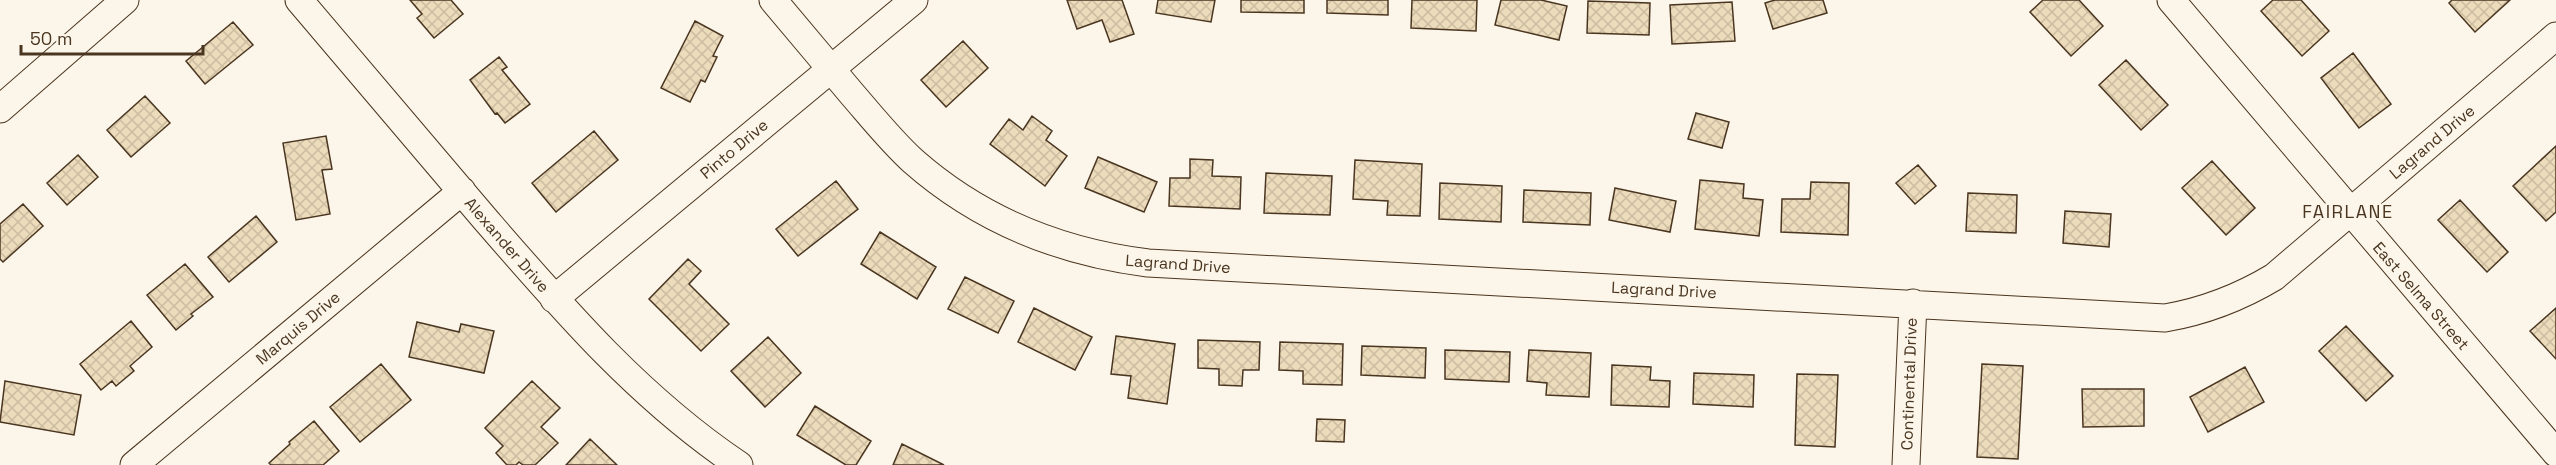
<svg xmlns="http://www.w3.org/2000/svg" width="2556" height="465" viewBox="0 0 2556 465" font-family="'Space Grotesk',sans-serif">
<defs>
<pattern id="building-cross-hatch" width="8" height="8" patternUnits="userSpaceOnUse" patternTransform="scale(1.5)"><rect width="8" height="8" fill="#ecdcbc"/><path d="M0 0l8 8M0 8l8-8" fill="none" stroke="#ccbda1"/></pattern>
</defs>
<rect width="100%" height="100%" fill="#fbf6e9"/>
<!-- building -->
<path fill="url(#building-cross-hatch)" stroke="#4a3520" stroke-width="1.5" d="M410 0H451L463 14 434 38 417 18 422 14Z
M1067 0H1122L1134 34 1110 42 1102 20 1077 29Z
M1158 0H1215L1211 22 1156 13Z
M1241 0H1304V13L1241 12Z
M1327 0H1388V15L1327 13Z
M1412 0H1477L1476 31 1411 28Z
M1501 0H1541L1567 6 1559 40 1495 25Z
M1775 0H1823L1827 13 1773 29 1765 3Z
M2043 0H2079L2103 26 2071 56 2030 12Z
M2273 0H2301L2329 31 2302 56 2261 11Z
M2452 0H2510L2475 32 2449 3Z
M1588 1 1650 3 1649 35 1587 33Z
M1732 2 1735 41 1672 44 1670 5Z
M695 21 723 36 713 56 717 57 705 82 701 80 690 102 661 88Z
M233 22 253 45 205 84 186 61Z
M963 41 988 68 946 107 921 80Z
M2353 53 2391 104 2359 128 2321 78Z
M499 57 507 67 502 70 530 104 505 123 497 113 495 114 470 80Z
M2126 60 2168 105 2141 130 2099 85Z
M145 96 170 123 131 157 107 130Z
M1696 113 1729 122 1722 148 1688 139Z
M1032 116 1052 131 1046 140 1067 156 1045 186 990 144 1009 119 1023 130Z
M594 131 618 160 556 212 532 183Z
M326 136 332 169 322 170 330 214 296 220 283 143Z
M2556 146V212L2546 221 2513 186Z
M78 155 98 177 67 205 47 183Z
M1098 157 1157 182 1144 212 1085 188Z
M1190 159 1213 160 1212 176 1241 177 1240 209 1169 206 1170 178H1190Z
M1355 160 1422 164 1420 216 1387 215 1388 201 1353 199Z
M2212 161 2255 208 2226 235 2182 188Z
M1918 165 1936 186 1915 204 1896 183Z
M1266 173 1332 176 1330 215 1264 213Z
M1700 180 1744 184 1743 198 1763 200 1759 236 1695 229Z
M836 181 858 209 798 256 776 229Z
M1811 182 1849 183 1848 235 1781 232 1782 199H1810Z
M1440 183 1502 186 1501 222 1439 219Z
M1615 188 1676 201 1670 232 1609 220Z
M1524 190 1591 193 1590 225 1523 222Z
M1968 193 2017 195 2016 233 1966 231Z
M2460 200 2508 252 2487 272 2438 220Z
M23 204 43 226 3 262 0 259V224Z
M2065 211 2111 214 2109 247 2063 243Z
M256 216 277 242 229 282 208 257Z
M880 232 936 267 917 299 861 264Z
M688 259 701 271 689 284 729 324 701 351 649 299Z
M185 264 213 297 191 314 193 316 176 330 147 295Z
M965 277 1014 301 998 333 948 309Z
M1034 308 1092 337 1075 370 1018 342Z
M2556 308V359L2530 331Z
M131 321 152 347 130 366 134 371 116 386 112 381 101 390 80 364Z
M417 322 459 332 461 324 494 331 484 373 409 357Z
M2346 326 2393 376 2366 401 2319 351Z
M1116 336 1175 344 1167 404 1128 398 1131 376 1111 374Z
M768 337 801 373 765 407 731 371Z
M1198 340 1260 342 1259 370H1243L1242 386 1219 385V369L1198 368Z
M1280 342 1343 344 1342 385 1303 384V371L1279 370Z
M1362 346 1426 348 1425 378 1361 375Z
M1445 350 1510 352 1509 382 1445 379Z
M1529 350 1591 353 1589 397 1546 395 1547 383 1527 381Z
M381 364 411 400 360 442 330 407Z
M1982 364 2023 366 2018 459 1977 457Z
M1612 365 1651 367 1650 380 1670 381 1669 407 1611 405Z
M2245 367 2264 402 2208 432 2190 397Z
M1694 373 1754 375 1753 407 1693 404Z
M1797 374 1838 375 1835 447 1795 445Z
M5 381 81 395 74 435 0 422Z
M532 381 560 408 541 427 558 443 535 465H523L519 462 516 465H507L496 453 503 446 485 428Z
M2082 389H2144V426L2083 427Z
M815 406 871 441 856 465H846L797 435Z
M1317 419 1345 420 1344 442 1316 441Z
M314 421 339 451 323 465H271L269 463 290 444 289 442Z
M590 439 617 465H566Z
M902 444 944 465H893Z"/>
<g fill="none" stroke-linecap="round" stroke-linejoin="round">
<defs>
<path id="minor" d="M299 0C361 73 423 146 485 219 563 309 639 398 739 465
M773 0C799 31 826 63 852 94 872 117 891 141 913 161 980 220 1060 252 1148 263L2165 318C2206 311 2239 298 2274 277L2556 36
M2171 0 2556 453
M0 109 125 0
M554 299 914 0
M134 465 462 191
M1906 465 1913 303"/>
</defs>
<!-- minor casing -->
<use href="#minor" stroke="#4a3520" stroke-width="29"/>
<!-- minor -->
<use href="#minor" stroke="#fbf6e9" stroke-width="27"/>
</g>
<g text-anchor="middle" dominant-baseline="central" stroke-width="4.5" stroke-linejoin="round" paint-order="stroke">
<!-- street labels -->
<g font-size="16" fill="#4a3520" stroke="#fbf6e9">
<text transform="translate(2432 142) rotate(-40)">Lagrand Drive</text>
<text transform="translate(734 149) rotate(-40)">Pinto Drive</text>
<text transform="translate(507 245) rotate(49)">Alexander Drive</text>
<text transform="translate(1178 264) rotate(4)">Lagrand Drive</text>
<text transform="translate(1664 290) rotate(3)">Lagrand Drive</text>
<text transform="translate(2421 296) rotate(49)">East Selma Street</text>
<text transform="translate(298 328) rotate(-40)">Marquis Drive</text>
<text transform="translate(1909 384) rotate(-88)">Continental Drive</text>
</g>
<!-- neighbourhood labels -->
<g font-size="18" letter-spacing="1.5" fill="#4a3520" stroke="#fbf6e9">
<text x="2348" y="211">FAIRLANE</text>
</g>
</g>
<!-- scale -->
<path d="M21 45v9h182v-9" fill="none" stroke="#4a3520" stroke-width="3"/>
<text x="30" y="45" font-size="18" fill="#4a3520" stroke="#fbf6e9" stroke-width="4.5" paint-order="stroke">50 m</text>
</svg>
